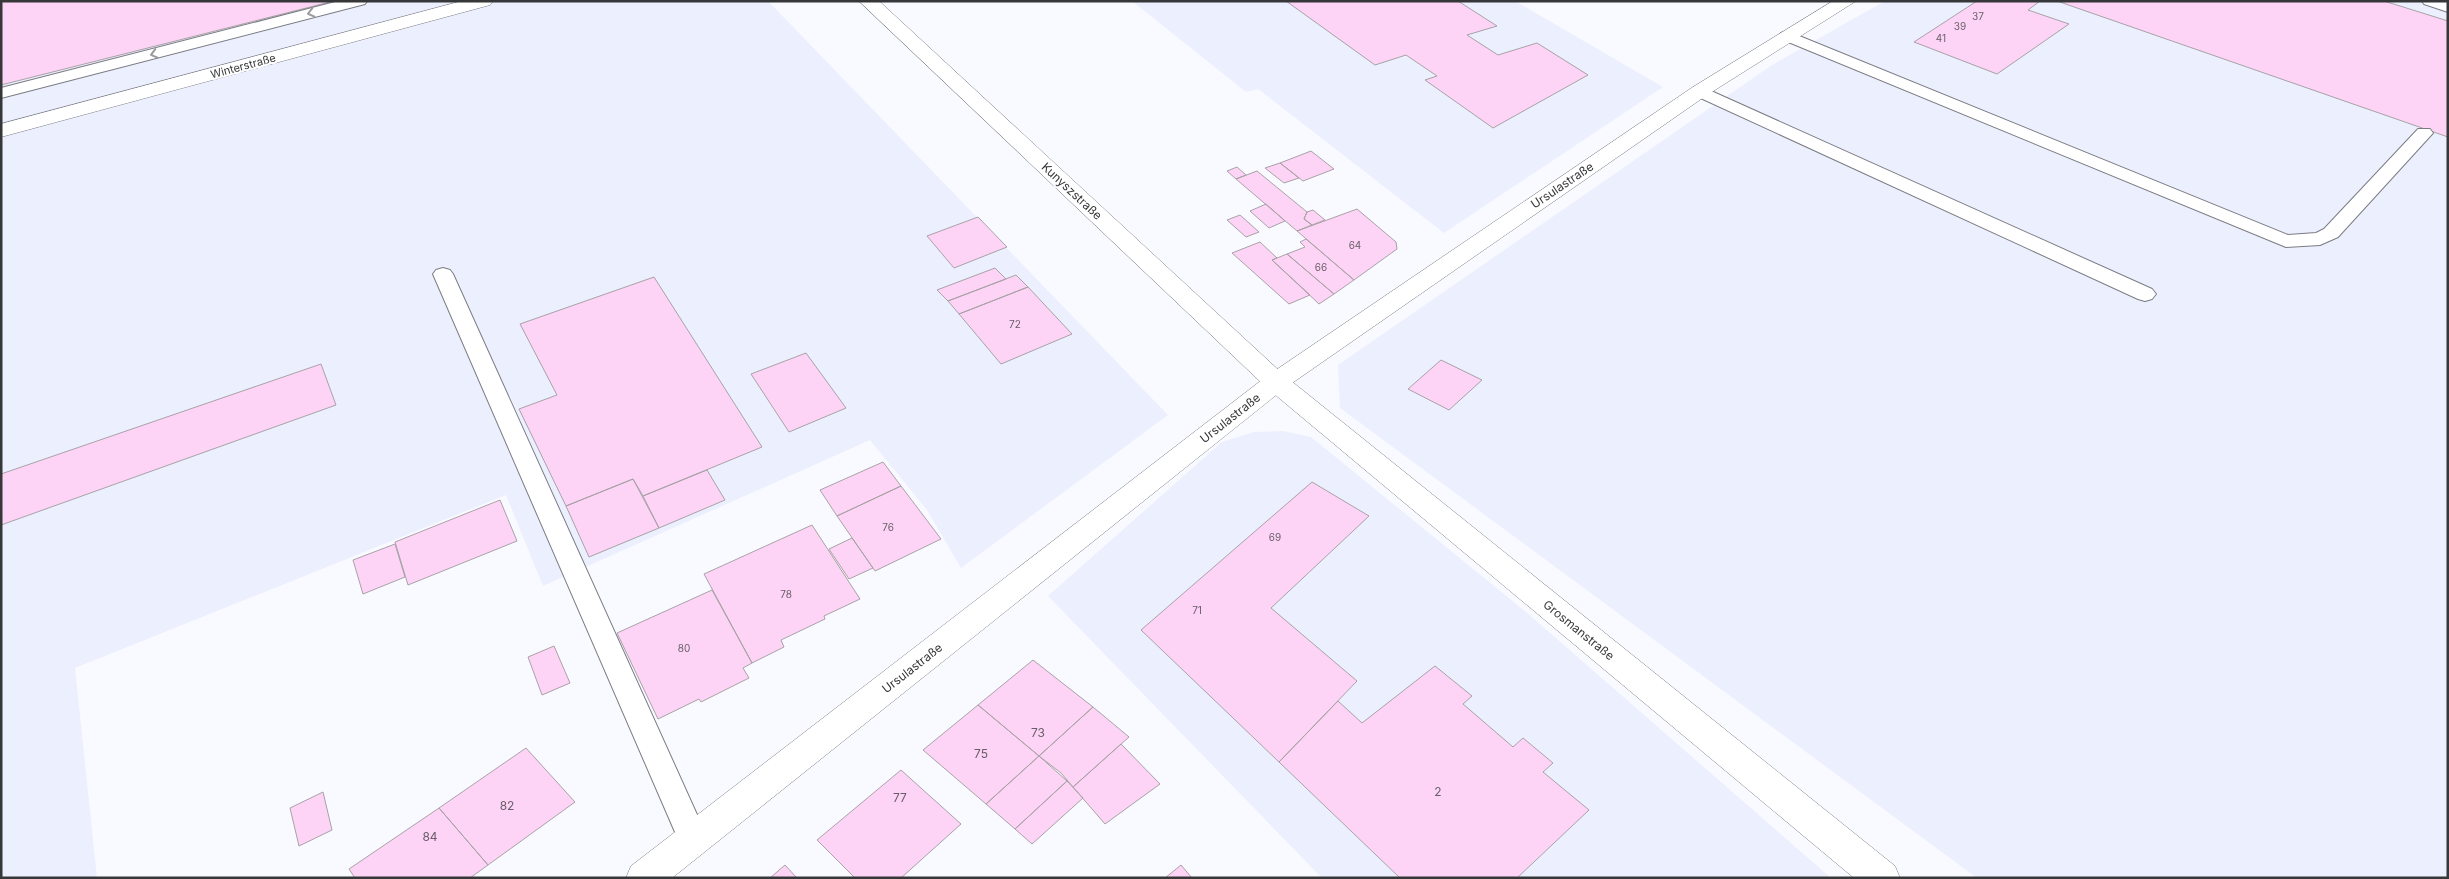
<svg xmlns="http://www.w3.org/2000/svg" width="2449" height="879" viewBox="0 0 2449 879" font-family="Inter,sans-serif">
<rect width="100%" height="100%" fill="#f9faff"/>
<!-- built -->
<path fill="#eceffe" d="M1 1H768L1168 415 961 568 927 510 870 440 543 586 506 495 75 668 97 878H1Z
M1132 1H1515L1663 87 1444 233 1258 89 1246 92Z
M1885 1H2448V878H1977L1340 408 1338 365 1772 65Z
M1283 431 1311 437 1526 612 1831 878H1322L1048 596 1222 442 1254 432Z"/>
<!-- building -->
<path fill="#fdd4f6" stroke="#a8a2a6" d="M1 1H334L1 85Z
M1286 1H1458L1497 26 1467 35 1498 55 1537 43 1588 75 1493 128 1425 80 1437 76 1406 55 1375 65Z
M1977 1H2040L2028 10 2069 24 1997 74 1914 42Z
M2057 1H2384L2448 21V137Z
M1311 151 1334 169 1303 181 1280 163Z
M1280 163 1299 178 1284 183 1265 168Z
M1237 167 1246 175 1236 179 1227 171Z
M1257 171 1307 212 1304 219 1312 225 1297 231 1236 179Z
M1266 204 1285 221 1269 228 1250 211Z
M1357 209 1396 242 1397 249 1354 280 1297 231Z
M1313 210 1325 220 1312 225 1304 219 1307 212Z
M1240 215 1259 232 1246 237 1227 220Z
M978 217 1007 247 954 268 927 236Z
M1306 239 1354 280 1334 294 1287 254 1305 247 1300 242Z
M1260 242 1277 258 1272 260 1310 295 1289 304 1232 253Z
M1287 254 1334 294 1319 304 1272 260Z
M995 268 1006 279 948 301 937 290Z
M1016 275 1028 287 959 314 948 301Z
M654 277 762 447 643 496 633 479 566 506 519 409 557 395 520 324Z
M1028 287 1072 334 1001 364 959 314Z
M806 353 846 408 789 432 751 374Z
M1441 360 1482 380 1449 410 1408 389Z
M321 364 336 405 1 525V474Z
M883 462 901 486 837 516 820 490Z
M707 470 725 500 659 528 643 496Z
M633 479 659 528 589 557 566 506Z
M1312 482 1369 516 1271 608 1357 681 1279 762 1141 630Z
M901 486 941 539 875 571 837 516Z
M500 500 517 541 408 585 395 542Z
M812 525 860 599 824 616 825 619 781 640 784 647 752 663 704 574Z
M852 538 873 568 849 579 829 549Z
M395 544 405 577 363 594 353 560Z
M712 590 752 663 743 668 749 678 701 702 699 699 658 719 617 633Z
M554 646 570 683 542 695 528 657Z
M1033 660 1093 707 1039 756 978 705Z
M1435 666 1472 696 1463 704 1513 747 1523 738 1553 763 1543 772 1589 810 1517 878H1400L1279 762 1338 701 1362 723Z
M978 705 1039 756 986 804 923 750Z
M1093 707 1129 737 1073 787 1061 773 1039 756Z
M1121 744 1160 784 1105 824 1073 787Z
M526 748 575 802 488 865 439 808Z
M1039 756 1067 781 1015 829 986 804Z
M901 770 961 824 901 878H855L817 840Z
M1067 781 1083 798 1032 844 1015 829Z
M323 792 332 830 299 846 290 808Z
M439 808 488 865 470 878H355L349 869Z
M785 865 797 878H770Z
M1181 865 1192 878H1165Z"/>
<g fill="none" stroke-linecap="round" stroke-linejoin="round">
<defs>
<path id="service" d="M339 1H367L365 4 1 98V88Z
M2422 1 2448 2V12L2424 4Z
M1787 31 2288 235 2316 233 2324 229 2418 129H2430L2433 133 2338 237 2320 245 2286 247 1781 39 1779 36 1781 33Z
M1700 86 2152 289 2156 294 2152 299 2145 301 2138 299 1694 95 1691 91 1694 87Z
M443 268 450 270 453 274 708 839 704 849 693 853 682 849 678 839 433 274 436 270Z"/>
<path id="minor" d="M462 1H493L490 5 1 137V124Z
M859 1H879L1285 376 1895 866 1900 878H1854L1267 388Z"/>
<path id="tertiary" d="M1833 1H1856L1707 95 1285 388 672 878H626L631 866 1267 376 1693 87Z"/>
</defs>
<!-- service casing -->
<use href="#service" stroke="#7b7c83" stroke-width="2"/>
<!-- minor casing -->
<use href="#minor" stroke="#7b7c83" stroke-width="1"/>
<!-- tertiary casing -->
<use href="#tertiary" stroke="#7b7c83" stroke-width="1"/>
<!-- service -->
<use href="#service" fill="#fff" fill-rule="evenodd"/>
<!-- minor -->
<use href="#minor" fill="#fff" fill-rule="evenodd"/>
<!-- tertiary -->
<use href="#tertiary" fill="#fff" fill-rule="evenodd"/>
</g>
<!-- one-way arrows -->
<defs><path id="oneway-chevron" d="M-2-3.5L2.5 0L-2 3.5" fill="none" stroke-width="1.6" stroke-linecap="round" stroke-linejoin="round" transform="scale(1.25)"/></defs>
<g stroke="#9a9b9c">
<use href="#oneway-chevron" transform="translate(311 13) rotate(166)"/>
<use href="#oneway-chevron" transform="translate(154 54) rotate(165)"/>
</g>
<g text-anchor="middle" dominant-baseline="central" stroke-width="4" stroke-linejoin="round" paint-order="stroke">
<!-- number labels -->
<g font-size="10" fill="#685e68">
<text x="1978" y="16">37</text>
<text x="1960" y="26">39</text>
<text x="1941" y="38">41</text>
<text x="1355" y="245">64</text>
<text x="1321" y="267">66</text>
<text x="1015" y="324">72</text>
<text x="888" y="527">76</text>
<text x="1275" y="537">69</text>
<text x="786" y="594">78</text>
<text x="1197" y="610">71</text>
<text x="684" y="648">80</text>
</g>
<!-- far-street labels -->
<g font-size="11" fill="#363739" stroke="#fff">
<text transform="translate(243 66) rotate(-15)">Winterstraße</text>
</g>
<!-- street labels -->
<g font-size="12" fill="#363739" stroke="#fff">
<text transform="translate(1562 185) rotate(-34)">Ursulastraße</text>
<text transform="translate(1072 191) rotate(43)">Kunyszstraße</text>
<text transform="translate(1230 418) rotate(-38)">Ursulastraße</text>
<text transform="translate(1579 630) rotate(39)">Grosmanstraße</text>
<text transform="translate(912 668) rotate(-38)">Ursulastraße</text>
</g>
<!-- near-number labels -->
<g font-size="12" fill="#685e68">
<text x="1038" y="732">73</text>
<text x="981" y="753">75</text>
<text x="1438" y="791">2</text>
<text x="900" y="797">77</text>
<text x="507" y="805">82</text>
<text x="430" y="836">84</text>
</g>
</g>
<!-- border -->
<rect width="2449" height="879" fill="none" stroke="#363739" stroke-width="5"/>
</svg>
